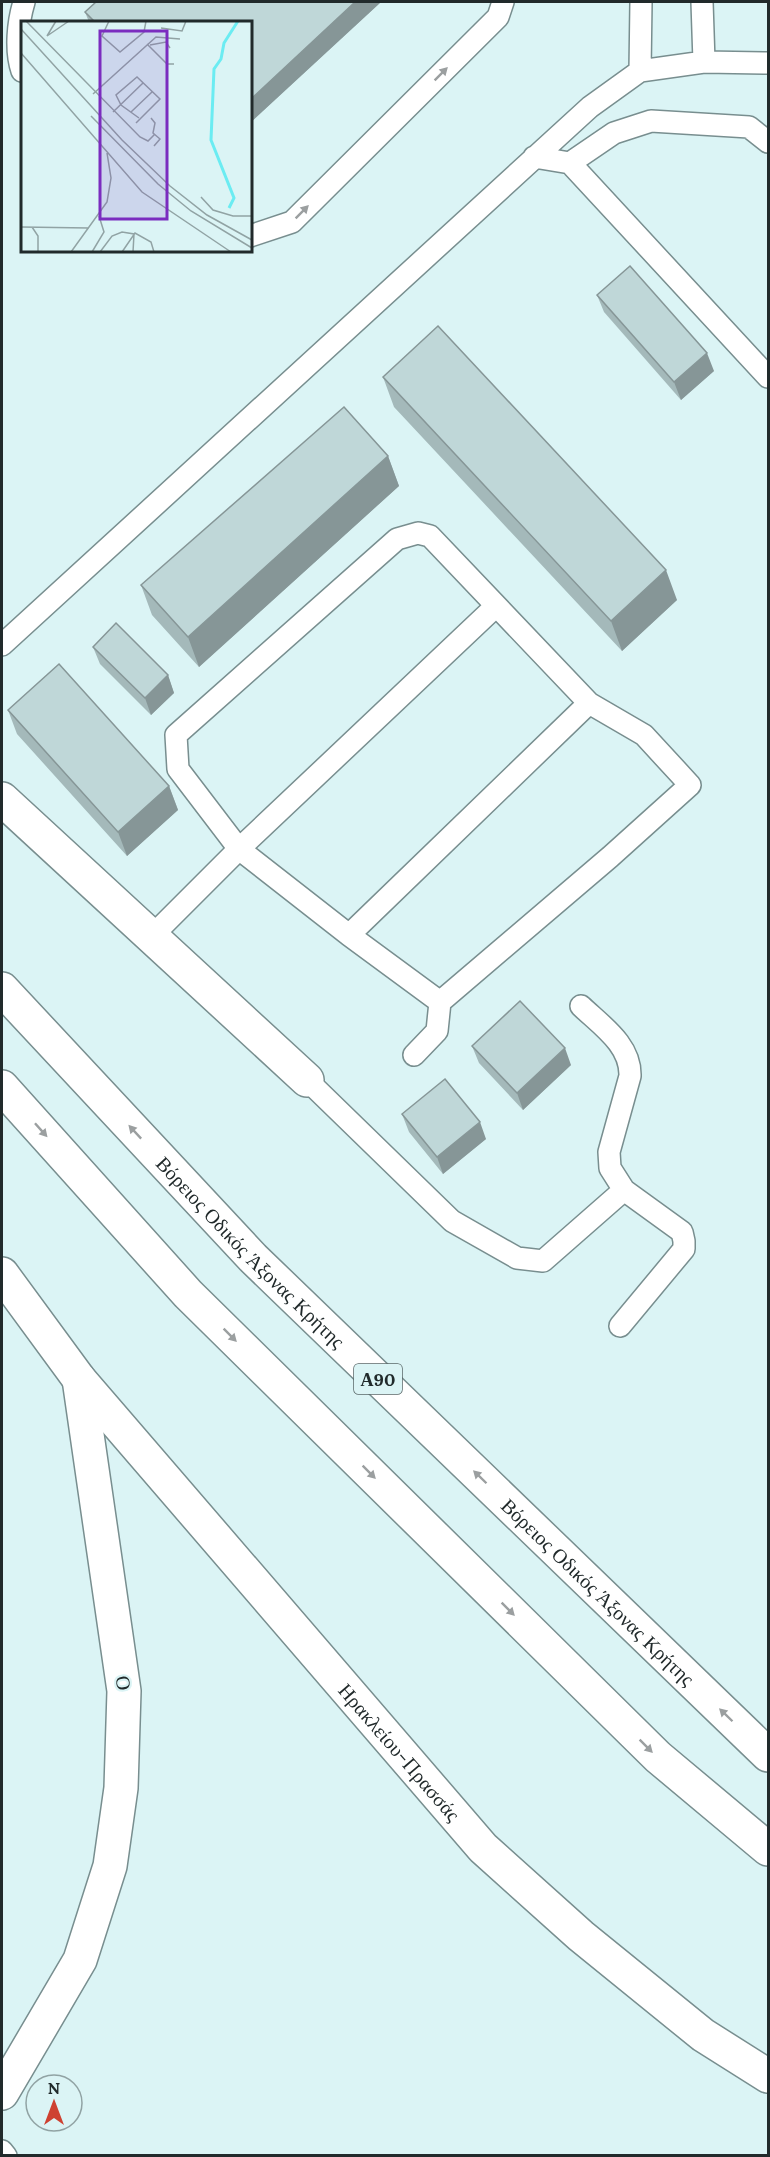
<svg xmlns="http://www.w3.org/2000/svg" width="770" height="2157" viewBox="0 0 770 2157" font-family="Lora,serif">
<rect width="100%" height="100%" fill="#dbf4f5"/>
<g fill="none" stroke-linecap="round" stroke-linejoin="round">
<defs>
<path id="lane" d="M702 2 704 62
M22 71C15 50 18 22 24 2
M640 71 641 2
M534 157 570 163 768 377
M570 163 614 133 651 121 749 127 768 142
M250 236 292 222 498 17 503 2
M2 645 590 107 640 71 704 62 768 63
M349 935 589 703
M151 937 239 849 496 606
M581 1006C602 1026 631 1045 630 1076L609 1152 610 1168 624 1190 682 1232 684 1241V1249L620 1326
M414 1055 437 1031 440 1002 610 857 690 785 644 735 589 703 430 536 418 533 397 539 176 735 178 769 239 849 349 935 440 1002
M307 1080 452 1221 517 1258 543 1261 624 1190
M2 2151 6 2156"/>
<g id="street">
<path d="M2 799 307 1080"/>
<path id="s1" d="M2 1274 79 1379 483 1848 581 1936 703 2035 768 2076"/>
<path d="M2 2093 80 1960 110 1866 121 1788 124 1691 79 1379"/>
</g>
<g id="highway">
<path id="s2" d="M2 989 253 1258 768 1755"/>
<path d="M2 1087 188 1294 658 1757 768 1849"/>
</g>
</defs>
<!-- lane casing -->
<use href="#lane" stroke="#788e8f" stroke-width="24"/>
<!-- street casing -->
<use href="#street" stroke="#788e8f" stroke-width="36"/>
<!-- highway casing -->
<use href="#highway" stroke="#788e8f" stroke-width="36"/>
<!-- lane -->
<use href="#lane" stroke="#fff" stroke-width="21"/>
<!-- street -->
<use href="#street" stroke="#fff" stroke-width="33"/>
<!-- highway -->
<use href="#highway" stroke="#fff" stroke-width="33"/>
</g>
<!-- wall -->
<path fill="#a4b9ba" d="M381 2 250 123V22H89L85 12Z
M597 295 714 371 681 400 604 312Z
M383 377 677 600 622 651 394 407Z
M388 456 399 486 199 667 152 615 141 585Z
M93 647 168 675 174 693 151 715 100 664Z
M8 710 169 786 178 810 127 856 17 734Z
M472 1046 571 1065 523 1110 479 1063Z
M402 1114 486 1139 443 1174 409 1132Z"/>
<!-- shaded-wall -->
<path fill="#869697" d="M355 2H381L250 123V100Z
M707 353 714 371 681 400 674 382Z
M388 456 399 486 199 667 188 637Z
M666 570 677 600 622 651 611 621Z
M168 675 174 693 151 715 145 698Z
M169 786 178 810 127 856 118 832Z
M565 1048 571 1065 523 1110 517 1093Z
M480 1122 486 1139 443 1174 437 1157Z"/>
<!-- building -->
<path fill="#bfd7d8" stroke="#869697" stroke-width="1.5" d="M96 2H355L250 100V22H95L85 12Z
M630 266 707 353 674 382 597 295Z
M438 326 666 570 611 621 383 377Z
M344 407 388 456 188 637 141 585Z
M116 623 168 675 145 698 93 647Z
M59 664 169 786 118 832 8 710Z
M520 1001 565 1048 517 1093 472 1046Z
M445 1079 480 1122 437 1157 402 1114Z"/>
<!-- one-way arrows -->
<defs><path id="oneway-solid" d="M-6-.8H1V-3.2L6.5 0L1 3.2V.8H-6Z" transform="scale(1.5)"/></defs>
<g fill="#9b9fa0">
<use href="#oneway-solid" transform="translate(441 74) rotate(-45)"/>
<use href="#oneway-solid" transform="translate(302 212) rotate(-45)"/>
<use href="#oneway-solid" transform="translate(41 1130) rotate(48)"/>
<use href="#oneway-solid" transform="translate(135 1132) rotate(-133)"/>
<use href="#oneway-solid" transform="translate(230 1335) rotate(45)"/>
<use href="#oneway-solid" transform="translate(369 1472) rotate(45)"/>
<use href="#oneway-solid" transform="translate(480 1477) rotate(-136)"/>
<use href="#oneway-solid" transform="translate(508 1609) rotate(45)"/>
<use href="#oneway-solid" transform="translate(726 1715) rotate(-136)"/>
<use href="#oneway-solid" transform="translate(646 1746) rotate(45)"/>
</g>
<g text-anchor="middle" dominant-baseline="central" stroke-width="4.5" stroke-linejoin="round" paint-order="stroke">
<!-- shield labels -->
<rect fill="#dbf4f5" stroke="#596768" stroke-width="1.5" x="354" y="1364" width="48" height="30" rx="4.5"/>
<g font-size="18" font-weight="bold" fill="#212a2b">
<text x="378" y="1379">Α90</text>
</g>
<!-- street labels -->
<g font-size="20" fill="#212a2b" stroke="#dbf4f5">
<text stroke="none"><textPath href="#s2" startOffset="362">Βόρειος Οδικός Άξονας Κρήτης</textPath></text>
<text stroke="none"><textPath href="#s2" startOffset="848">Βόρειος Οδικός Άξονας Κρήτης</textPath></text>
<text transform="translate(122 1683) rotate(-96)">Ο</text>
<text stroke="none"><textPath href="#s1" startOffset="622">Ηρακλείου-Πρασσάς</textPath></text>
</g>
</g>
<!-- overview -->
<g transform="translate(21 21)">
<rect width="231" height="231" fill="#dbf4f5"/>
<path fill="none" stroke="#6becf2" stroke-width="3" d="M208 187 213 177 190 119 193 48 200 38 203 22 217 0"/>
<path fill="none" stroke="#91a3a4" stroke-width="1.5" d="M5 0 119 116 127 120 134 113M35 0 26 15 48 0M88 0 81 15 99 31 123 11 125 0M140 7 161 10 165 0M0 8 101 119 149 165 186 194 231 219M126 23 146 43H153M129 24 145 21 149 27M0 32 121 171 210 231M72 73 135 16 159 18M92 91 122 62M110 91 131 71M70 95 137 163 170 190 231 227M130 97 134 102 132 112 139 118 133 125M115 102 139 78 116 56 95 74 100 84 118 97M180 176 192 189 212 195H231M0 206 68 207M11 206 17 215V231M50 231 86 181 90 157 86 132M71 231 83 211 78 195M79 231 91 215 101 211 113 213 112 231M101 231 114 212 130 221 133 231"/>
<path fill="#7b2cbf" fill-opacity="0.15" stroke="#7b2cbf" stroke-width="3" d="M79 10H146V198H79Z"/>
<rect width="231" height="231" fill="none" stroke="#212a2b" stroke-width="3"/>
</g>
<!-- border -->
<rect width="770" height="2157" fill="none" stroke="#212a2b" stroke-width="6"/>
<!-- north arrow -->
<g transform="translate(54 2103)"><circle r="28" fill="#dbf4f5" stroke="#91a3a4" stroke-width="1.5"/>
<path d="M0-4.5L10 22L0 15L-10 22Z" fill="#ce4131"/>
<text y="-9" font-size="16" font-weight="bold" text-anchor="middle" fill="#212a2b">N</text>
</g>
</svg>
